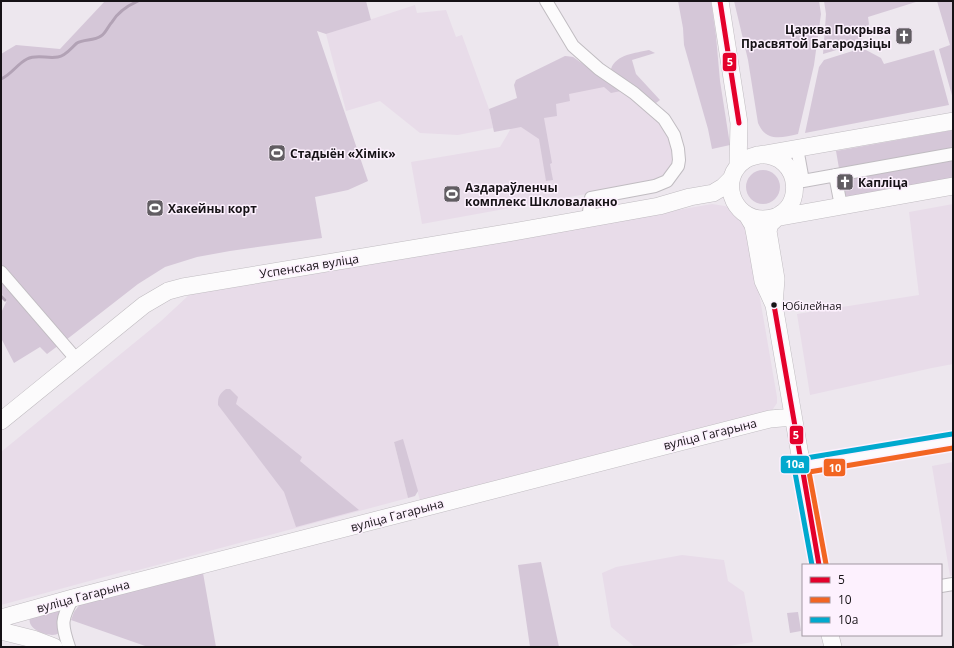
<svg xmlns="http://www.w3.org/2000/svg" width="954" height="648" viewBox="0 0 954 648" font-family="'Open Sans',sans-serif">
<rect width="100%" height="100%" fill="#ede7ee"/>
<!-- built -->
<path fill="#e8dce9" d="M415 5 417 13 446 10 456 37 462 35 489 109 493 128 458 135 420 133 380 101 346 111 326 34Z
M565 56 573 57 621 91 660 121 670 138 674 150 673 164 663 178 652 182 422 224 411 162 500 147 527 101Z
M712 204 725 206 733 209 748 229 777 397V403L771 412 420 500 402 440 394 442 408 498 131 572 130 570 1 605V452L161 321 189 295Z
M953 204V364L932 368 810 395 797 314 919 295 909 212Z
M953 462V575L950 576 932 466Z
M682 555 724 560 728 581 744 592 753 642 723 647H635L611 627 602 573 616 567Z"/>
<!-- green -->
<path fill="#d5c7d8" d="M105 1H366L371 20 326 34 317 31 368 181 348 190 315 197 322 238 230 251 197 257 165 267 138 284 66 340 1 266V54L16 45 60 49Z
M678 1H711L716 36 720 81 730 145 712 149 708 129 684 45 683 28Z
M734 1H819L821 14 814 65 798 134C781 138 766 142 758 123L748 60Z
M824 1H919L868 17 869 24 860 43 823 54 826 14Z
M937 1H953V99L939 49 950 45Z
M859 49 866 50 881 58 884 64 934 50 949 105 805 133 819 67 824 60Z
M649 50 655 53 632 60 636 74 660 100 656 103 614 73 611 69C616 54 636 53 649 50Z
M565 56 573 57 621 91 611 93 604 87 569 94 570 101 556 104 557 116 544 118 552 163 550 164 553 180 546 181 539 139 521 127 494 132 489 109 517 98 514 85 516 80Z
M953 130V178L844 197 836 151Z
M746 187a17 17 0 1 1 34 0a17 17 0 1 1-34 0Z
M1 280 59 345 47 354 40 347 14 363 1 338V313L7 300 1 293Z
M226 389H230L238 397 236 404 302 457 300 461 359 510 296 527 284 492 218 405C218 397 219 394 226 389Z
M403 439 418 491 415 496 408 498 394 442Z
M541 562 559 647H530L518 565Z
M203 573 216 647H148L71 620 74 612 80 604Z
M60 610 61 612 59 633C52 639 26 630 30 618Z
M798 612 801 631 790 633 787 613Z"/>
<g fill="none" stroke-linecap="round" stroke-linejoin="round">
<!-- stream -->
<path stroke="#b2a2b5" stroke-width="3" d="M1 79C12 74 17 64 27 59 37 54 47 59 58 57 66 56 71 48 77 43 84 39 94 41 101 36 106 33 108 26 112 22 118 12 127 6 138 1
M1 296 5 300"/>
<defs>
<path id="street" d="M546 1 573 46 599 69 634 93 664 119 674 135 678 149 679 160 678 166 667 181 655 186 591 198 588 219
M797 148 803 181 953 154
M835 175 841 206
M1 272 77 360
M941 586 953 584
M69 647C61 624 61 619 73 598"/>
<path id="secondary" d="M720 1 739 123 738 166
M757 155C805 151 807 219 763 219 732 219 718 178 745 160 751 156 758 155 765 154L953 121
M782 213 770 224 768 231 776 279 774 305 819 565
M747 215 753 225 755 235 763 281 774 305
M775 218 953 186
M1 421 144 305 168 291 183 287 507 233 659 206 690 197 713 193 723 187 731 179
M801 466 953 441
M1 618 73 598 770 419 793 417
M1 631 33 639 54 647
M830 635 833 647"/>
</defs>
<!-- street casing -->
<use href="#street" stroke="#c0bcc1" stroke-width="14"/>
<!-- secondary casing -->
<use href="#secondary" stroke="#c0bcc1" stroke-width="18"/>
<!-- street -->
<use href="#street" stroke="#fcfbfc" stroke-width="12"/>
<!-- secondary -->
<use href="#secondary" stroke="#fcfbfc" stroke-width="17"/>
<defs>
<path id="bus-1" d="M720 1 739 123
M774 305 819 565"/>
<path id="bus-2" d="M826 564 809 472 953 448"/>
<path id="bus-3" d="M812 565 794 467 796 461 800 459 952 434"/>
</defs>
<!-- bus-1 casing -->
<use href="#bus-1" stroke="#fdf1fe" stroke-width="8"/>
<!-- bus-2 casing -->
<use href="#bus-2" stroke="#fdf1fe" stroke-width="8"/>
<!-- bus-3 casing -->
<use href="#bus-3" stroke="#fdf1fe" stroke-width="8"/>
<!-- bus-1 -->
<use href="#bus-1" stroke="#e4002b" stroke-width="5"/>
<!-- bus-2 -->
<use href="#bus-2" stroke="#f26522" stroke-width="5"/>
<!-- bus-3 -->
<use href="#bus-3" stroke="#00a9ce" stroke-width="5"/>
</g>
<!-- icons -->
<defs>
<symbol id="church-square" viewBox="-11 -11 22 22"><rect x="-9" y="-9" width="18" height="18" rx="4" fill="#615d62" stroke="#fdf1fe"/><path d="M-1.2-6h2.4v3.5h3.3v2.4h-3.3V6h-2.4V-.1h-3.3v-2.4h3.3Z" fill="#fff"/></symbol>
<symbol id="stadium-square" viewBox="-11 -11 22 22"><rect x="-9" y="-9" width="18" height="18" rx="4" fill="#615d62" stroke="#fdf1fe"/><path d="M0-5a6.5 5 0 1 0 0 10a6.5 5 0 1 0 0-10ZM-3.5-1.8h7v3.6h-7Z" fill="#fff"/></symbol>
</defs>
<g fill-rule="evenodd">
<use href="#church-square" x="894" y="26" width="20" height="20"/>
<use href="#stadium-square" x="267" y="143" width="20" height="20"/>
<use href="#church-square" x="835" y="172" width="20" height="20"/>
<use href="#stadium-square" x="442" y="184" width="20" height="20"/>
<use href="#stadium-square" x="145" y="198" width="20" height="20"/>
</g>
<!-- markers -->
<circle fill="#161216" stroke="#fdf1fe" stroke-width="1.5" cx="774" cy="305" r="3.5"/>
<g text-anchor="middle" dominant-baseline="central" stroke-width="3" stroke-linejoin="round" paint-order="stroke">
<!-- bus labels -->
<g font-size="11" fill="#161216" stroke="#fdf1fe" text-anchor="start">
<text x="782" y="305">Юбілейная</text>
</g>
<!-- poi labels -->
<g font-size="12" font-weight="bold" fill="#161216" stroke="#fdf1fe" text-anchor="start">
<text x="891" y="29" text-anchor="end">Царква Покрыва<tspan x="891" dy="14">Прасвятой Багародзіцы</tspan></text>
<text x="290" y="153">Стадыён «Хімік»</text>
<text x="858" y="182">Капліца</text>
<text x="465" y="187">Аздараўленчы<tspan x="465" dy="14">комплекс Шкловалакно</tspan></text>
<text x="168" y="208">Хакейны корт</text>
</g>
<!-- street labels -->
<g font-size="12" fill="#161216" stroke="#fdf1fe">
<text transform="translate(309 266) rotate(-9)">Успенская вуліца</text>
<text transform="translate(710 434) rotate(-14)">вуліца Гагарына</text>
<text transform="translate(397 515) rotate(-15)">вуліца Гагарына</text>
<text transform="translate(83 596) rotate(-15)">вуліца Гагарына</text>
</g>
</g>
<g stroke="#fdf1fe" stroke-width="1.5">
<rect x="722" y="52" width="15" height="20" rx="4" fill="#e4002b"/>
<rect x="789" y="425" width="15" height="20" rx="4" fill="#e4002b"/>
<rect x="780" y="455" width="30" height="19" rx="4" fill="#00a9ce"/>
<rect x="823" y="458" width="23" height="19" rx="4" fill="#f26522"/>
</g>
<g font-size="11" text-anchor="middle" font-weight="bold" fill="#fff">
<text x="730" y="66">5</text>
<text x="796" y="439">5</text>
<text x="795" y="468">10а</text>
<text x="835" y="472">10</text>
</g>
<!-- border -->
<rect width="954" height="648" fill="none" stroke="#161216" stroke-width="4"/>
<!-- legend -->
<rect x="802" y="564" width="140" height="72" fill="#fdf1fe" stroke="#a198a1"/>
<rect x="810" y="577" width="20" height="6" fill="#e4002b" stroke="#a198a1"/>
<text x="838" y="584" font-size="12" fill="#161216">5</text>
<rect x="810" y="597" width="20" height="6" fill="#f26522" stroke="#a198a1"/>
<text x="838" y="604" font-size="12" fill="#161216">10</text>
<rect x="810" y="617" width="20" height="6" fill="#00a9ce" stroke="#a198a1"/>
<text x="838" y="624" font-size="12" fill="#161216">10а</text>
</svg>
